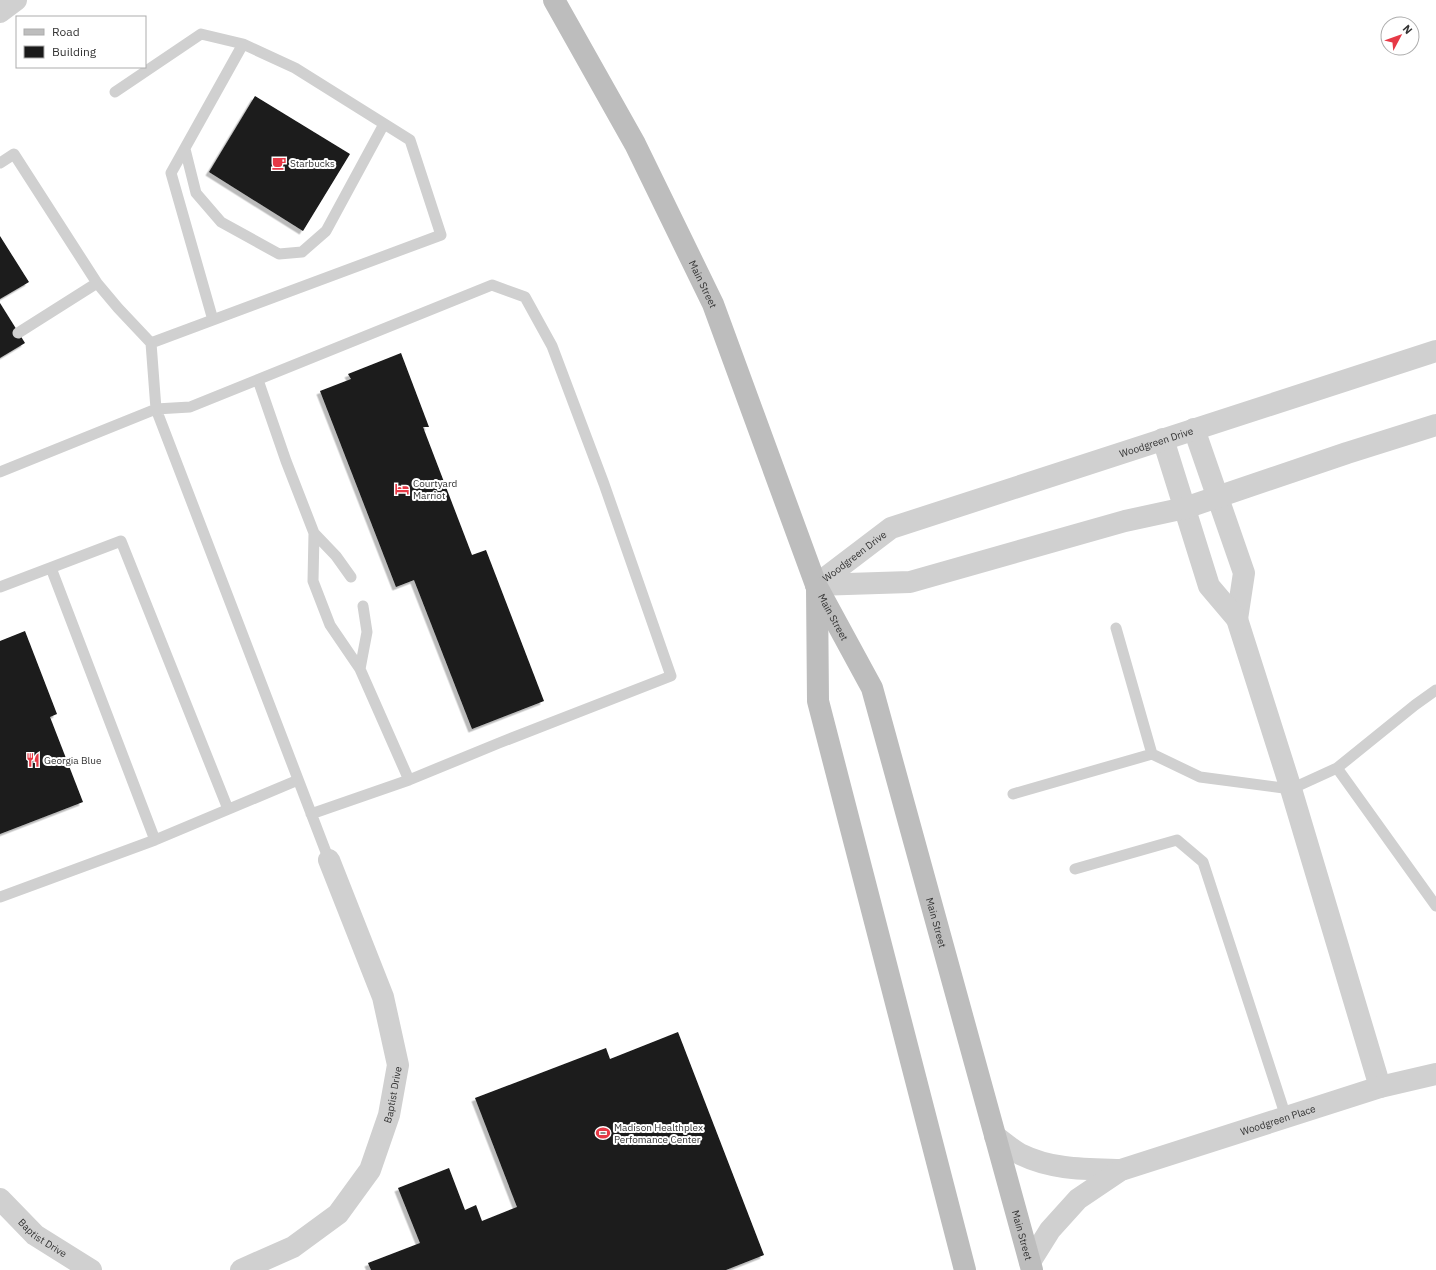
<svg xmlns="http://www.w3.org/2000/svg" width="1436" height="1270" viewBox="0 0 1436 1270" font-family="'IBM Plex Sans',sans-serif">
<defs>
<filter id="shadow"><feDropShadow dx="-3.5" dy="3.5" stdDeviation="0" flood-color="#0004"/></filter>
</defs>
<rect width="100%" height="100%" fill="#fff"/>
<!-- building -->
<path fill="#1a1a1a" filter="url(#shadow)" d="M255 96 350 154 303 231 209 172Z
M0 236 29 282 0 299Z
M0 303 25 343 0 358Z
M401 353 429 427H423L472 555 486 550 544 701 472 729 414 580 396 587 320 391 351 379 348 374Z
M25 631 57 714 50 717 83 802 0 834V641Z
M678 1032 764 1255 726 1270H371L368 1263 420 1243 398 1188 449 1168 465 1210 476 1205 482 1221 517 1207 475 1098 606 1048 610 1059Z"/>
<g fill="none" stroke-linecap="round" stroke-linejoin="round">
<!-- service -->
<path stroke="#d0d0d0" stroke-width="11" d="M115 92 201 34 243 44 295 68 410 140 441 235 151 343 156 409 190 407 492 285 525 297 552 346 604 484 671 676 499 743 409 780 360 669 330 625 313 581 314 533 286 461 258 380
M185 149 196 193 221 222 279 254 302 252 326 231 384 124
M0 163 14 154 97 283 118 308 151 343
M213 320 171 173 243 44
M18 333 97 283
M0 472 156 409 329 860
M314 533 336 556 351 577
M51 568 155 840
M0 587 121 541 228 809
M1116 628 1152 754
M360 669 367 632 363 606
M1337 768 1436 906
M1013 794 1152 754 1200 777 1291 789 1337 768 1415 705 1436 690
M311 814 409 780
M1075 869 1177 840 1203 862 1286 1117
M0 897 155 840 298 780"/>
<!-- minor -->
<g stroke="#d0d0d0" stroke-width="22">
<path d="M1194 429 1244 573 1237 619"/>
<path d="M1163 439 1209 586 1237 619 1291 789 1380 1087"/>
<path id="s1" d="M816 585 891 528 1436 351"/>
<path d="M816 585 910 582 1125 521 1185 508 1347 453 1436 425"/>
<path d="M995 1136C1003 1142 1011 1149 1020 1154 1052 1170 1086 1169 1121 1170"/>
<path id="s2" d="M0 1199 35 1235 91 1270"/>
<path id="s3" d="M1030 1262 1050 1230 1078 1199 1121 1170 1380 1087 1436 1074"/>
<path id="s4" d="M241 1270 293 1247 338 1214 370 1170 389 1115 398 1065 383 997 329 860"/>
</g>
<!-- tertiary -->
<path stroke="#d0d0d0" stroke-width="22" d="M0 12 16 0"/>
<!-- secondary -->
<g stroke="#bdbdbd" stroke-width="22">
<path id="s5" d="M554 0 635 144 713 304 816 585 872 688 1032 1270"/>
<path d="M817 588 818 701 965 1270"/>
</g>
</g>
<!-- icons -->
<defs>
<symbol id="cafe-bare" viewBox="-9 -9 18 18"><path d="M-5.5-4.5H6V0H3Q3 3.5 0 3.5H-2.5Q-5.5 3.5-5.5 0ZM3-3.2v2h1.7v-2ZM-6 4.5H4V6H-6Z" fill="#e63946" stroke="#fff" stroke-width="2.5" paint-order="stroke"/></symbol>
<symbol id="hotel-bare" viewBox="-9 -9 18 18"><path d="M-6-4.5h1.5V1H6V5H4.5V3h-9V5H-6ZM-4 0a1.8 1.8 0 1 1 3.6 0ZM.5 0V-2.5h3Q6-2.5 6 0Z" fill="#e63946" stroke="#fff" stroke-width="2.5" paint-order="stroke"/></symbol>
<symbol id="restaurant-bare" viewBox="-9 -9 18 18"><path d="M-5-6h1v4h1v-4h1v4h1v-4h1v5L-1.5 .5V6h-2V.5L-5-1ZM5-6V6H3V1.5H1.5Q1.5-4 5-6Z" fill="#e63946" stroke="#fff" stroke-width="2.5" paint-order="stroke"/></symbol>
<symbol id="stadium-bare" viewBox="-9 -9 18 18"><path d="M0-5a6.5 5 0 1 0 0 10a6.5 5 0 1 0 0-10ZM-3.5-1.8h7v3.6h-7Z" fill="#e63946" stroke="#fff" stroke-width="2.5" paint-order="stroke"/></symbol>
</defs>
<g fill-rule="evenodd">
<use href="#cafe-bare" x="269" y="153" width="20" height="20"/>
<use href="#hotel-bare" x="392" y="479" width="20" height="20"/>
<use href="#restaurant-bare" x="23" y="750" width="20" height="20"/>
<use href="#stadium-bare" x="593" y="1123" width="20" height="20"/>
</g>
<g text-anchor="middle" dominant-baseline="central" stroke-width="4" stroke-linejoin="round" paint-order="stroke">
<!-- poi labels -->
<g font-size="10" fill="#333" stroke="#fff" text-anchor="start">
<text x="290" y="163">Starbucks</text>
<text x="413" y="483">Courtyard<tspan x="413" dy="12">Marriot</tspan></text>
<text x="44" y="760">Georgia Blue</text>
<text x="614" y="1127">Madison Healthplex<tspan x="614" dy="12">Perfomance Center</tspan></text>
</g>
<!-- street labels -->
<g font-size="10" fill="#333" stroke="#fff">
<text stroke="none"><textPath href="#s5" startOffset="321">Main Street</textPath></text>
<text stroke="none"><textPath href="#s1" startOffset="373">Woodgreen Drive</textPath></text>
<text stroke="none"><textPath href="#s1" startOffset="48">Woodgreen Drive</textPath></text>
<text stroke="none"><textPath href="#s5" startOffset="679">Main Street</textPath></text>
<text stroke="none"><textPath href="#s5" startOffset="1003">Main Street</textPath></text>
<text stroke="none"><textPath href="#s4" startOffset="246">Baptist Drive</textPath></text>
<text stroke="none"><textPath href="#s3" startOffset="296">Woodgreen Place</textPath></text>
<text stroke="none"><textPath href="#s5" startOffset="1327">Main Street</textPath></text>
<text stroke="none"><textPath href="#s2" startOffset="58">Baptist Drive</textPath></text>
</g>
</g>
<!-- legend -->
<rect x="16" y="16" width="130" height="52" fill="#ffffff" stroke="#adadad"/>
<rect x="24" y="29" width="20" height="6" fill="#bdbdbd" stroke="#adadad"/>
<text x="52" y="36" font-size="12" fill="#333333">Road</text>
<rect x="24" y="46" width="20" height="12" fill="#1a1a1a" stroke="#adadad"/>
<text x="52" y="56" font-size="12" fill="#333333">Building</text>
<!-- north arrow -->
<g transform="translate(1400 36) rotate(49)"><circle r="19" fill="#ffffff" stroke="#adadad"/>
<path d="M0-3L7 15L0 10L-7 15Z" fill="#e63946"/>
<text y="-6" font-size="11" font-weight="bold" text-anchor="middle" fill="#333333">N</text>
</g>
</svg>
